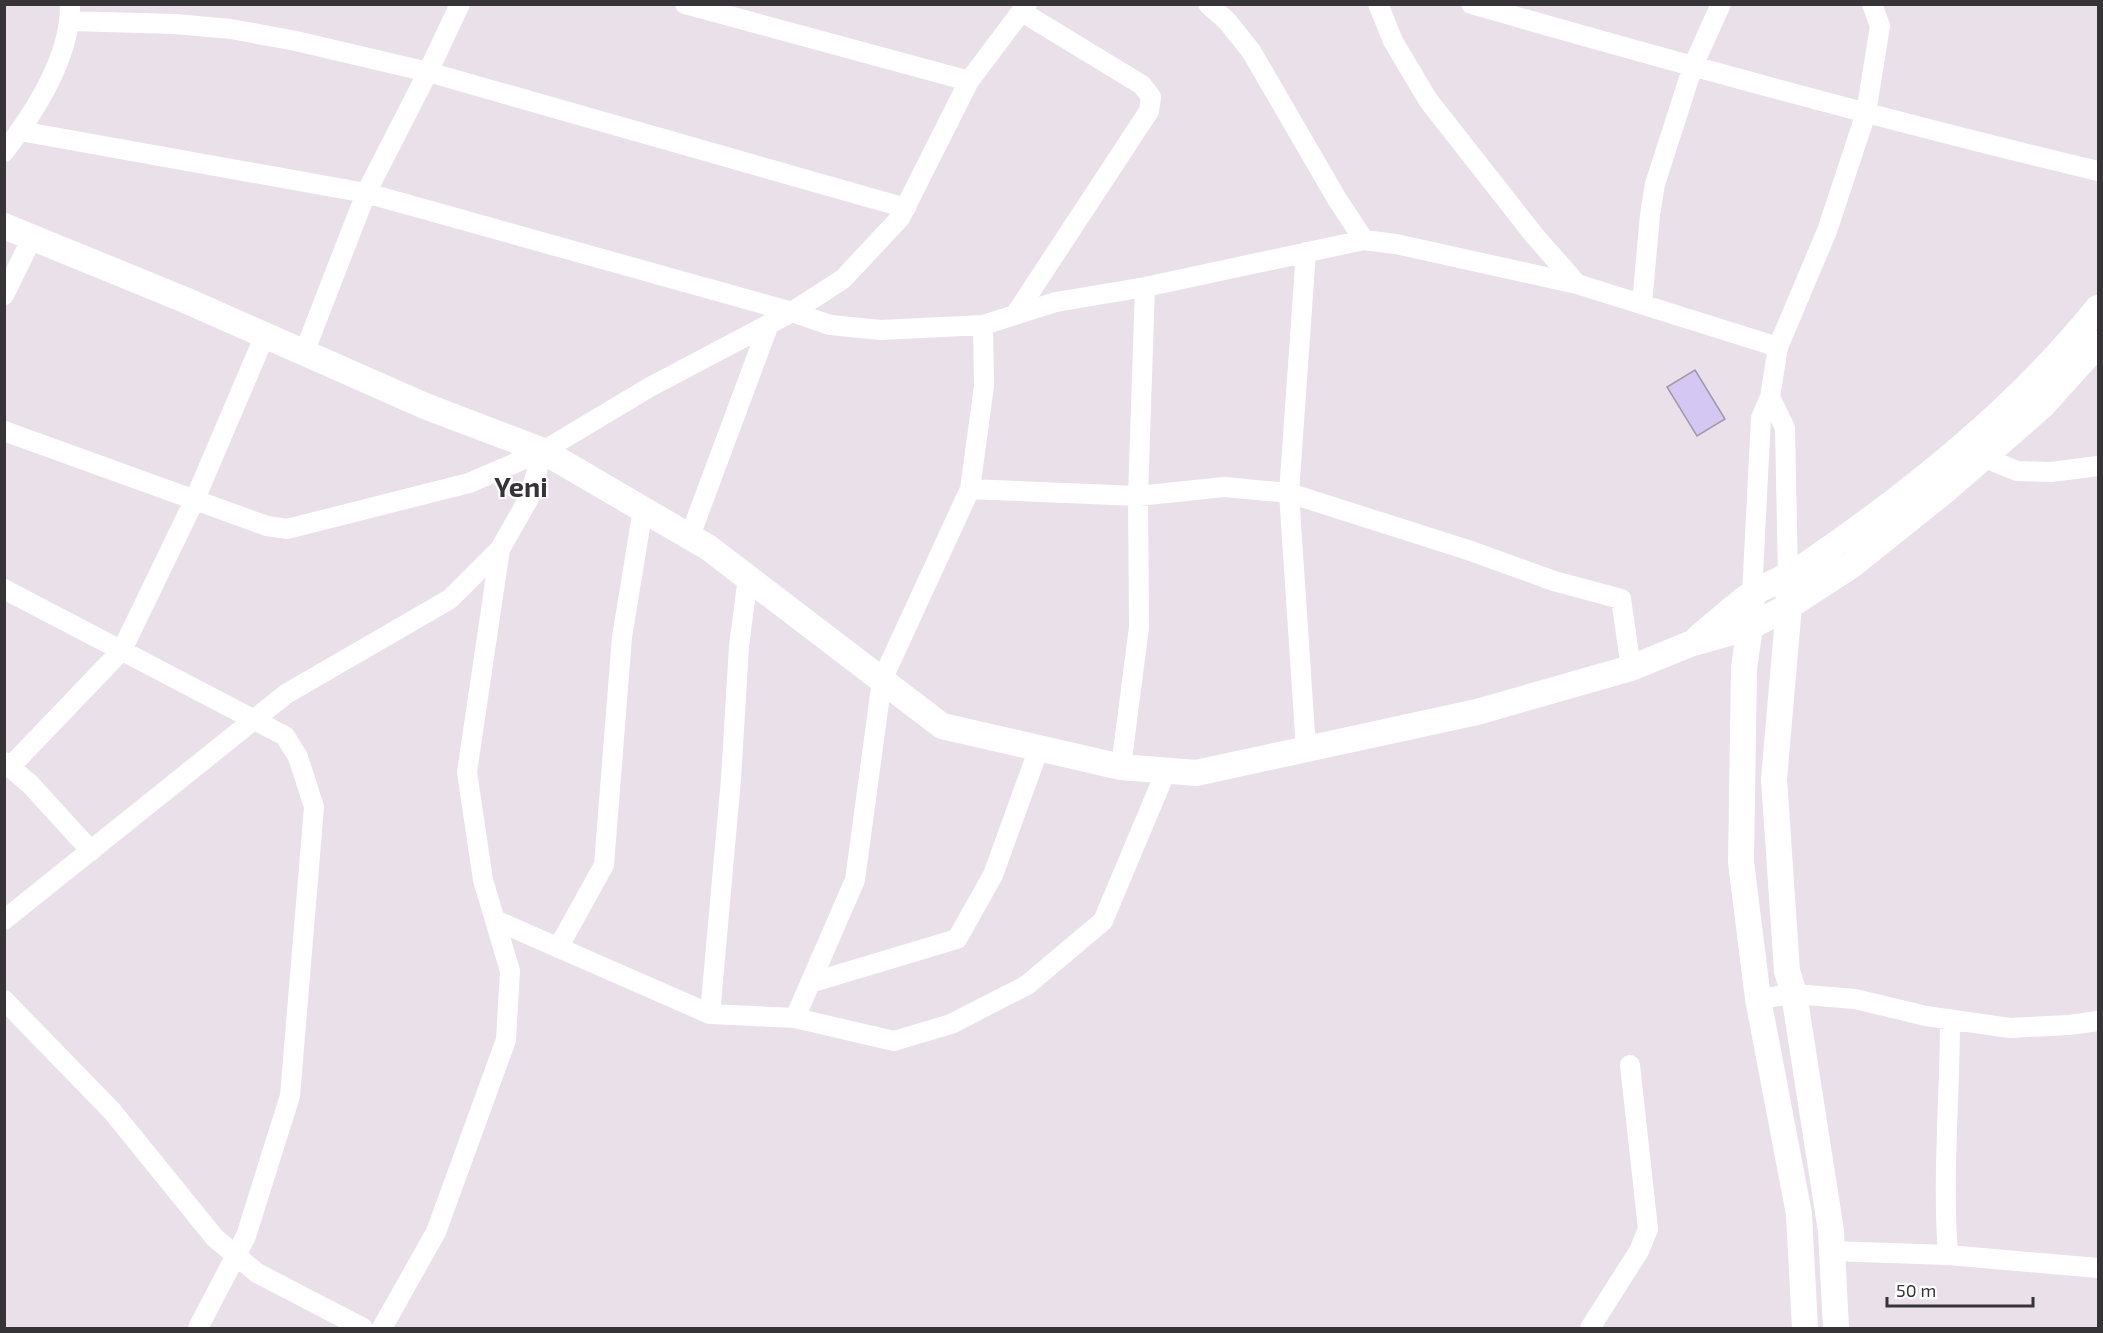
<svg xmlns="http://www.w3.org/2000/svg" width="2103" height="1333" viewBox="0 0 2103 1333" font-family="'Exo 2',sans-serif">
<rect width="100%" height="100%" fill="#e9e0ea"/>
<!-- building -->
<path fill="#d4c7f4" stroke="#9e9ba6" stroke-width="1.5" d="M1695 370 1725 419 1697 436 1667 387Z"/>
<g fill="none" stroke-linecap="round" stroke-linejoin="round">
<!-- minor -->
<path stroke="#fff" stroke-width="20" d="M685 4 969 81
M1208 4 1227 21 1251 51 1337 199 1364 240
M1378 4 1393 41 1428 100 1534 235 1577 284 1778 347
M1471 4C1679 63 1888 121 2098 171
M70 21 175 24 231 29 296 41 428 72 906 208
M20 131 366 193 792 312 830 325 881 330 983 325 1056 302 1145 287 1364 240 1396 244 1577 284
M4 152C35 112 71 56 70 4
M1306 252 1289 493 1306 749
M4 295 32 238
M1642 304 1650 215 1655 184 1693 66 1721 4
M1015 315 1149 111 1151 97 1142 85 1022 12
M304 353 366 193 428 72 460 4
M1770 397 1785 428 1788 577
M4 431 267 526 287 529 469 483 543 451 650 387 792 312 843 279 900 218 969 81 1027 4
M1973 453 2017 471 2051 472 2098 466
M970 489 1138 496 1224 487 1289 493 1468 550 1554 581 1621 599 1631 668
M690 536 769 324
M4 589 285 736 298 757 314 807 290 1096 246 1236 198 1328
M1752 594 1761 418 1770 397 1778 347 1827 231 1866 113 1880 26 1872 4
M4 762 30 784 91 851
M10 767 122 650 195 499 265 335
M1121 767 1139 627 1138 496 1145 287
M4 920 286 694 450 599 500 549 528 500 543 451
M495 920 710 1014 795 1018 894 1041 951 1024 1027 985 1103 921 1166 771
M558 948 604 865 622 637 643 509
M810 983 957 939 993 875 1039 748
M1758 999 1794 994 1855 999 1926 1016 2010 1028 2069 1025 2098 1021
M4 1000 112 1111 215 1238 257 1273 363 1328
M710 1014 731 779 739 646 748 577
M795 1018 855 880 882 680 970 489 984 386 983 325
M1832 1251 1948 1255 2098 1268
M1948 1255C1942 1176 1950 1098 1950 1019
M382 1328 436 1232 506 1040 510 971 483 880 467 772 500 549
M1590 1328 1639 1251 1648 1229 1630 1065"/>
<!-- tertiary -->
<path stroke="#fff" stroke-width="26" d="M4 226 185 300 425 406 543 451 709 548 942 726 1121 767 1196 773 1477 712 1631 668 1690 644 1750 627 1789 606 1852 565 1947 489 2042 406 2098 344
M1788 577 1789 606 1774 779 1787 971 1794 994 1831 1231 1836 1328
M1752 594 1750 627 1744 668 1741 862 1758 999 1799 1214 1805 1328
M1698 638C1715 624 1732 608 1750 595 1767 584 1788 578 1806 565 1914 491 2016 409 2098 308"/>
</g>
<g text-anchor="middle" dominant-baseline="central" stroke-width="4.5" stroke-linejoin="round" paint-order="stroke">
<!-- district labels -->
<g font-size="27" font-weight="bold" fill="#373437" stroke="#fff">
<text x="521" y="486">Yeni</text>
</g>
</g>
<!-- border -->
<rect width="2103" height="1333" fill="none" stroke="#373437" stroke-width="12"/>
<!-- scale -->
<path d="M1887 1297v9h146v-9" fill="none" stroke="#373437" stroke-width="3"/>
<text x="1896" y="1297" font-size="18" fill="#373437" stroke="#ffffff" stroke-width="4.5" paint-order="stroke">50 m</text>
</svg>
